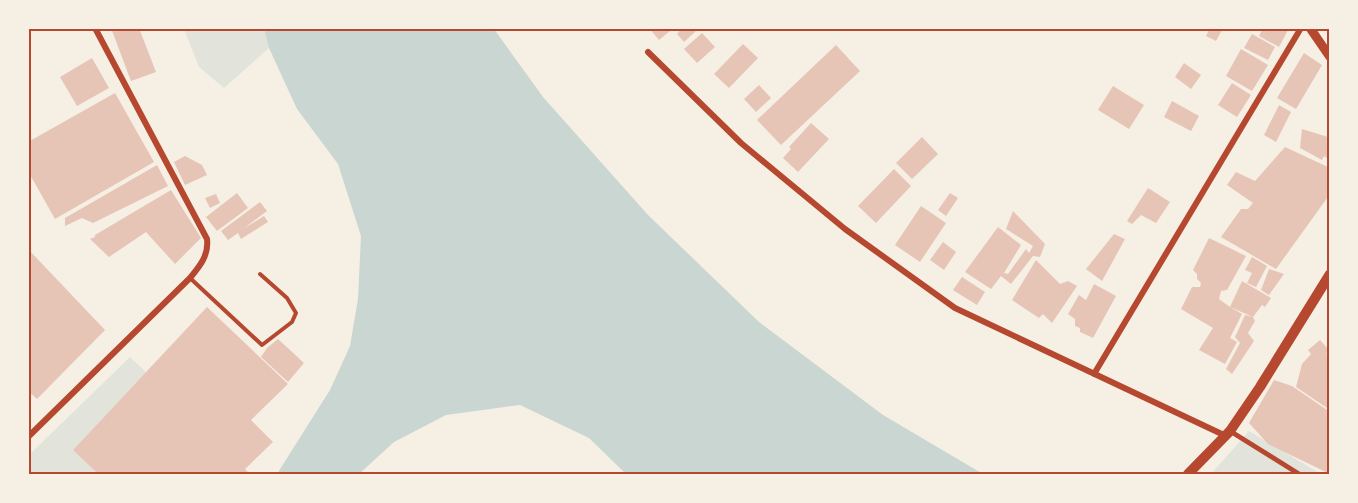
<svg xmlns="http://www.w3.org/2000/svg" width="1358" height="503" viewBox="0 0 1358 503" font-family="Bitter,serif">
<rect width="100%" height="100%" fill="#f6efe4"/>
<!-- green -->
<path fill="#e2e4dc" d="M184 29H264L269 48 224 88 199 67Z
M130 357 146 372 73 450 98 474H29V455Z
M1249 431 1321 474H1211Z"/>
<!-- water -->
<path fill="#c9d6d2" d="M264 29H494L543 97 648 215 759 322 883 415 983 474H626L589 438 520 405 446 415 394 442 359 474H277L330 390 350 346 358 299 361 236 338 164 297 109 269 48Z"/>
<!-- building -->
<path fill="#e6c5b7" d="M111 28H139L156 72 131 81Z
M649 28H667L670 31 659 40Z
M682 28H695L697 30 684 42 677 34Z
M1210 28H1223L1216 41 1206 36Z
M1263 28H1289L1279 47 1259 36Z
M702 33 715 47 697 63 684 49Z
M1252 34 1275 47 1268 60 1244 48Z
M743 44 758 58 729 88 714 74Z
M836 45 860 71 781 145 757 120Z
M1241 49 1268 65 1252 91 1226 76Z
M1304 53 1322 65 1296 109 1277 98Z
M92 58 109 88 77 106 60 77Z
M1184 63 1201 75 1191 89 1175 77Z
M1232 83 1251 95 1237 117 1218 105Z
M759 85 771 98 756 112 744 99Z
M1113 86 1144 105 1129 129 1098 110Z
M115 93 154 162 55 219 28 171V142Z
M1172 101 1199 116 1191 131 1164 117Z
M1279 105 1291 112 1276 142 1264 135Z
M811 123 829 139 798 172 783 158 791 149 789 147Z
M1302 129 1328 137 1330 136V160L1324 156 1322 160 1300 148Z
M922 137 938 154 912 179 896 163Z
M1285 147 1330 168V194L1276 269 1221 237 1241 209H1248L1253 203 1227 185 1236 172 1255 181Z
M185 156 202 165 207 175 185 185 174 162Z
M157 165 168 186 93 223 82 218 65 226V218Z
M894 169 911 186 876 223 858 206Z
M1148 188 1170 202 1156 223 1141 215 1132 224 1127 221Z
M171 190 201 238 175 264 146 232 109 257 90 239 95 237V235Z
M237 193 248 208 217 231 206 217Z
M950 193 958 198 946 216 938 210Z
M216 194 220 203 210 208 205 198Z
M260 202 267 211 243 229 264 216 268 222 241 239 238 233 228 240 221 231Z
M921 206 946 223 920 262 895 245Z
M1013 211 1045 244 1040 257 1033 256 1011 284 1001 276 991 289 965 272 998 227 1021 245 1004 273 1008 274 1026 249 1029 253 1033 246 1006 229Z
M1114 234 1125 239 1102 281 1086 269Z
M1209 238 1246 256 1227 290 1221 291 1219 299 1230 307 1242 281 1271 298 1265 307 1262 305 1253 317 1230 307 1242 314 1230 338 1237 342 1225 364 1199 350 1213 328 1181 309 1192 287H1200L1201 283 1197 279V274L1193 270Z
M943 242 956 252 944 270 930 260Z
M28 249 105 330 37 399 28 391Z
M1252 257 1267 266 1256 287 1247 283 1252 273 1245 270Z
M1036 260 1060 284 1068 281 1077 286 1052 323 1043 314 1039 318 1012 300Z
M1269 269 1284 274 1269 295 1261 290Z
M962 277 985 292 977 305 953 290Z
M1094 284 1116 296 1093 338 1080 332V328L1075 326V319L1068 314 1079 295 1086 300Z
M207 307 288 384 251 420 273 442 245 469 250 474H98L73 450Z
M1245 315 1253 317 1255 321 1248 333 1254 341 1232 374 1226 369 1240 343 1235 337Z
M278 339 304 363 288 382 261 357 267 348Z
M1320 340 1329 350 1326 354 1330 356V410L1296 387 1302 364 1311 354 1308 350Z
M1274 380 1292 386 1330 412V474L1268 444 1249 423Z"/>
<g fill="none" stroke-linecap="round" stroke-linejoin="round">
<!-- service -->
<path stroke="#b5482f" stroke-width="4" d="M190 278 262 345 292 322 296 313 287 298 260 274"/>
<!-- pedestrian -->
<path stroke="#b5482f" stroke-width="5" d="M1230 431 1299 474"/>
<!-- minor -->
<path stroke="#b5482f" stroke-width="6" d="M648 52 741 143 845 229 955 308 1226 436
M1094 374 1301 28
M28 437 190 278C200 266 209 255 207 239L95 28"/>
<!-- tertiary -->
<path stroke="#b5482f" stroke-width="9" d="M1310 28 1330 57"/>
<!-- secondary -->
<path stroke="#b5482f" stroke-width="10" d="M1188 474 1230 431 1260 387 1330 274"/>
</g>
<!-- border -->
<rect width="1358" height="503" fill="none" stroke="#f6efe4" stroke-width="60"/>
<rect x="30" y="30" width="1298" height="443" fill="none" stroke="#b5482f" stroke-width="2"/>
</svg>
